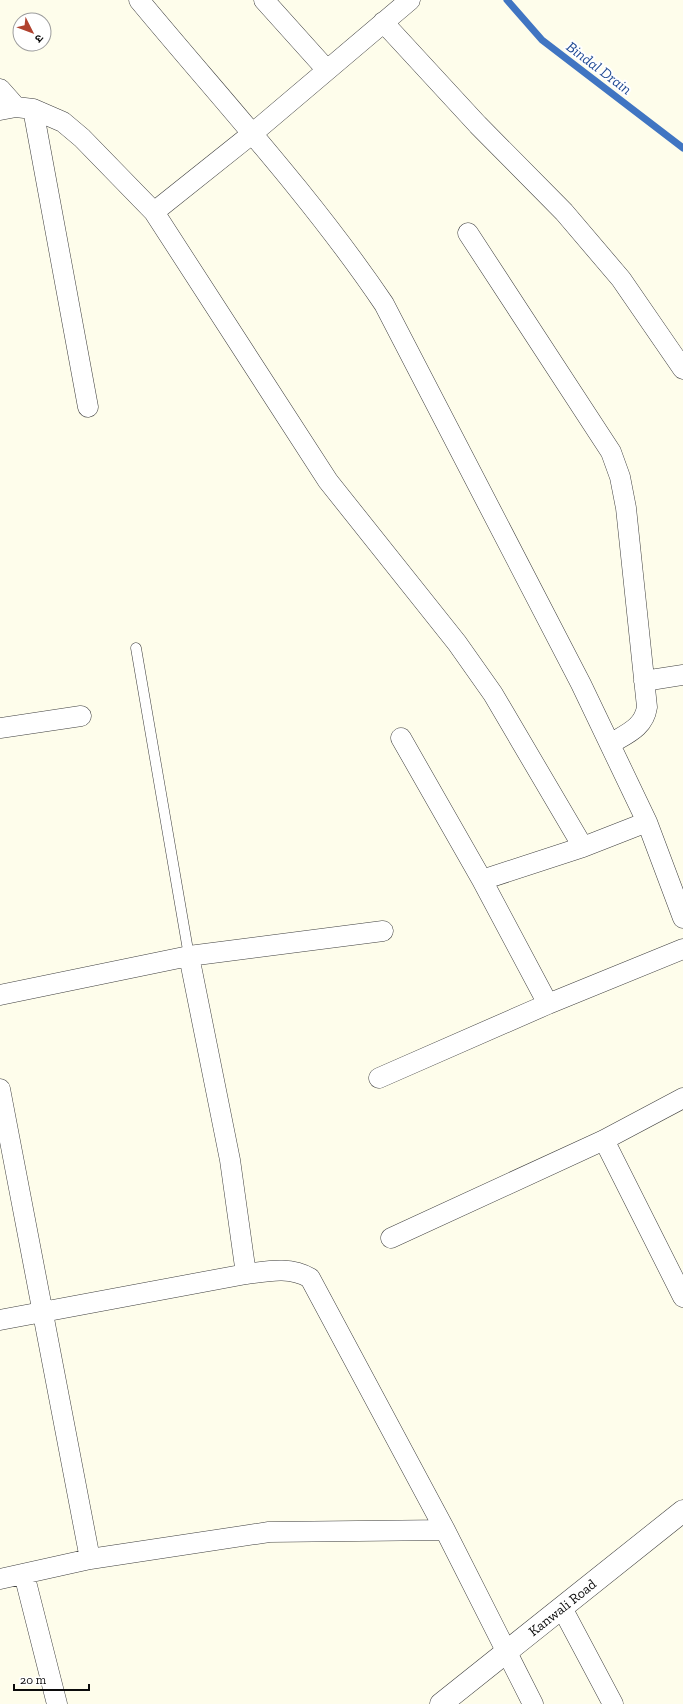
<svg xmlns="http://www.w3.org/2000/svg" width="683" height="1704" viewBox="0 0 683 1704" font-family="'Zilla Slab','Noto Sans Devanagari',serif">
<rect width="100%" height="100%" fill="#fefdeb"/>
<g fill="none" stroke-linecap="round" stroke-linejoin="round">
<!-- stream -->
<path stroke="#4075c2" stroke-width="7" d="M507 0 542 40 683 148"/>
<defs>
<path id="service" d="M136 648 189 956"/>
<path id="minor" d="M139 0C222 100 311 196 384 304L581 684 647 822 683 918
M264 0 326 69
M383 22 478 125 564 212 621 279 683 369
M0 89 16 107
M33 109 88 407
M0 110 16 107 33 109 63 122 82 138 154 212 328 481 457 643 493 694 583 847 647 822
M154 212 253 133 410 0
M468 233 611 452 620 477 626 508 647 707C644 728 626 734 610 744
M644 681 683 675
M0 728 81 716
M401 738 482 880 548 1004
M482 880 583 847
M189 956 230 1160 246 1274
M0 995 189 956 383 931
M379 1078 548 1004 683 949
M0 1089 90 1559
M604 1140 683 1297
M391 1238 604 1140 683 1098
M0 1320 246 1274C268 1271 290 1266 310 1278L445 1530 533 1704
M24 1574 57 1704
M0 1579 90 1559 269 1532 445 1530
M562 1608 613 1704"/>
<g id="tertiary">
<path id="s1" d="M441 1704 683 1511"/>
</g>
</defs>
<!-- service casing -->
<use href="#service" stroke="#3e3e3e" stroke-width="11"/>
<!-- minor casing -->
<use href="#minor" stroke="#3e3e3e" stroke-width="21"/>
<!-- tertiary casing -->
<use href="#tertiary" stroke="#3e3e3e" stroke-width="23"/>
<!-- service -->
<use href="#service" stroke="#fff" stroke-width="10"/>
<!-- minor -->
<use href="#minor" stroke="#fff" stroke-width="20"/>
<!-- tertiary -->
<use href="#tertiary" stroke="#fff" stroke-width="22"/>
</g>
<g text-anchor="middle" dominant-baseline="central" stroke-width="4" stroke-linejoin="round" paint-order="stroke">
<!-- street labels -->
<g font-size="14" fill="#0b0b0b" stroke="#fff">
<text stroke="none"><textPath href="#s1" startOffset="155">Kanwali Road</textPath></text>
</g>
<!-- water labels -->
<g font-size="15" font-style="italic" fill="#1f4993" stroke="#fff">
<text transform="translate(599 68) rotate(37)">Bindal Drain</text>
</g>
</g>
<!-- north arrow -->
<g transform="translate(32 32) rotate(132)"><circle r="19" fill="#ffffff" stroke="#9d9d9d"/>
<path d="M0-3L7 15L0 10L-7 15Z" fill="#b0412e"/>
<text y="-6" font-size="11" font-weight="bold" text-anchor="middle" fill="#0b0b0b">उ</text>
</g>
<!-- scale -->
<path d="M14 1684v6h75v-6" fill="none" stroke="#0b0b0b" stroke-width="2"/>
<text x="20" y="1684" font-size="12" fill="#0b0b0b" stroke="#ffffff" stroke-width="3" paint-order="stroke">20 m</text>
</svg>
